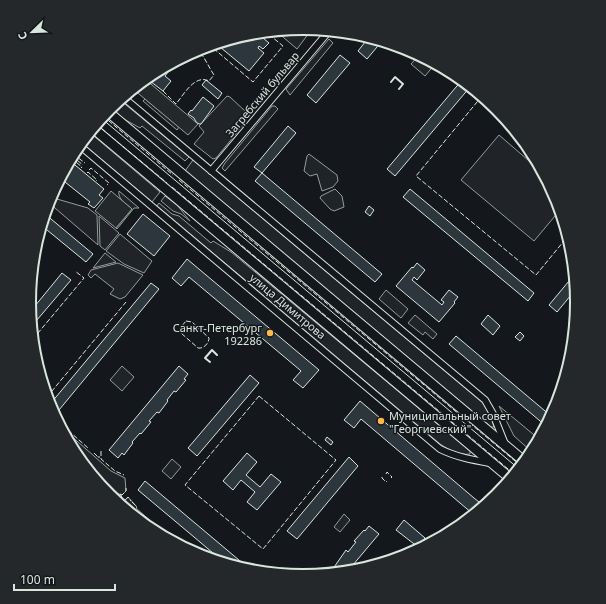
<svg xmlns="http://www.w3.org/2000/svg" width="606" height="604" viewBox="0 0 606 604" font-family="'Noto Sans',sans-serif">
<rect width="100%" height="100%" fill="#14181c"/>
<!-- green -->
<path fill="#202428" stroke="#939e99" d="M303 28 312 29 297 49 276 31Z
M329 39 333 43 290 95 286 89Z
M419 55 435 64 425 76 411 64Z
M227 96 230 97 245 111 247 118 244 124 216 158 213 159 194 144 204 132 199 126Z
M145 99 179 127 177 130 143 101Z
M120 100 189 157 185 161 142 126 140 128 122 118 110 108Z
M272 106H275L278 109 225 171 222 168 225 163Z
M89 132 160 192 152 202 81 142Z
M499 135 543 173 556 197 560 210 534 241 461 180Z
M309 154 337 175 338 181 333 187 322 191 317 174 310 176 304 171 307 156Z
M193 160 483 403 490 414 494 427H491L185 171Z
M335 189 342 196 344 207 334 211 330 209 320 198 321 196Z
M119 191 139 208H134L117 229 116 228 132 209C127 204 117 199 119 191Z
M165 196 177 205 190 221 181 214 173 211 161 201Z
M50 197 88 208 97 215 98 245 48 202Z
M159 203 172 214 179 216 211 243 213 241 231 252 470 451V454C460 456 448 449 440 444L157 206Z
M99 216 119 233 105 250 100 246Z
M120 234 152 261 144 273 124 264 106 251Z
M105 253 116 262 93 268Z
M118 263 143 275 125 297 120 299 110 294 114 289 95 274 91 278 88 275 91 270Z
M386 290 408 309 401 318 379 299Z
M415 315 437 334 433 339 425 332 423 335 408 323Z
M122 366 134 377 122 391 110 380Z
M499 406 539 439 532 452 514 436Z
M61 427 111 471 125 478 126 491 122 495 119 494H111V497L109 496 75 454Z
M172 459 181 467 171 479 162 471Z
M128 497 137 507 136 508 174 542 151 530 120 505Z
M344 514 350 520 340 532 334 527Z"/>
<!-- parking -->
<path fill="#24282b" stroke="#939e99" d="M145 79 198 124 188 135 133 89Z
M111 191 132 209 116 228 95 211Z"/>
<!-- building -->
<path fill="#2c363c" stroke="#d8e6dc" d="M250 33H257L269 43 263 49 259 46 258 48 264 53 249 71 220 47 225 41 243 35 245 37 246 34Z
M369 37 382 41 367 59 358 51Z
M340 55 350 63 316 103 307 95Z
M178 59 165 76 171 81 163 91 146 78Z
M206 80 222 93 218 99 202 85Z
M462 80 470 87 395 176 387 169Z
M203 97 214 106 201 124H199L196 122 194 118 188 114 191 110 192 111Z
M288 126 296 133 262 173 254 167Z
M69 160 104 189 99 195 103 198 94 208 88 204 90 202 60 178Z
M262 173 382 274 375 282 255 181Z
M410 189 534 293 528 301 403 197Z
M369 206 374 210 370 216 365 212Z
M45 214 93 254 86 262 41 225Z
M143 214 170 236 154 256 127 234Z
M187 259 319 370 303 388 293 380 301 371 300 370 189 277 181 286 172 278Z
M417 263 425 270 417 280 414 277 412 280 442 305 444 302 441 300 449 290 458 297 454 302 455 303 439 322 396 286 412 267 413 268Z
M62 273 71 280 31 327 30 312Z
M574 275 576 289 557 312 549 305Z
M151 283 159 289 59 410 51 403Z
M488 315 500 326 493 335 481 324Z
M520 332 524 336 520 341 515 337Z
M456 336 551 416 546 426 449 344Z
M179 366 188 374 184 379 186 380 176 392 174 391 167 400 168 401 159 413 157 412 149 421 151 422 141 434 140 433 132 442 133 443 124 455 122 453 118 458 109 450Z
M250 375 259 383 197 456 188 448Z
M360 401 474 498 484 506 469 519 473 514 361 419 354 428 344 420Z
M327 437 333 442 331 445 325 440Z
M247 453 257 462 246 475 260 487 271 474 281 482 257 510 247 502 255 492 241 480 233 490 223 481Z
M349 457 358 466 297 539 287 531Z
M145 481 252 571 226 564 194 537 138 490Z
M499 487 502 489 498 494 495 492Z
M404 520 425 538 418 547 396 530Z
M369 526 379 534 347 572 327 574 329 571 330 573 346 550 348 552 356 542 354 541 364 530 365 531Z"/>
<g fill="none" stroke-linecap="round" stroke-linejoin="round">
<defs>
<path id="street" d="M123 97 485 400 493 414 505 444
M79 145 440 449C456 457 473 460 490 463
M211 171 329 31"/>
<path id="secondary" d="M107 111 525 462
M93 128 511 479"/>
</defs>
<!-- street casing -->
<use href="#street" stroke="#d8e6dc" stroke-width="8"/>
<!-- secondary casing -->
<use href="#secondary" stroke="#d8e6dc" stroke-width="11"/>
<!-- street -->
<use href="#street" stroke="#14181c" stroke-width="6"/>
<!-- secondary -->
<use href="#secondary" stroke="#14181c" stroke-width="9"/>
<!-- tram -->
<path stroke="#d8e6dc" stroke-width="1" d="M101 118 519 469"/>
<!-- fence -->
<path stroke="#d8e6dc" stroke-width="1" stroke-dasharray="5 2" stroke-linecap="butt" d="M217 43 213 48 253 82 283 46 266 32
M163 91 176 104C184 94 195 74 209 81L214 75C208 66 205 57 197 49
M482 96 416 176 536 275 568 236
M481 97 500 113
M103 116 173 175
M96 124 167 183
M73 154 85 163
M72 156 83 165
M71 158 82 167 81 168
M89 170 91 168 109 183 107 185
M87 173 88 172 97 180 96 181
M179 180 521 466
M172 187 514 474
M186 321 192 322 209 338C209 343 204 349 198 348L181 333 180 328Z
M33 339 84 278 75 271
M259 396 336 460 263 549 185 485Z
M47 397 126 302
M54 414 61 419
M64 421 61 424 88 448
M101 451V459L115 471 124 475
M94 453 99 458V456
M386 474 387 472 392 477 391 478
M382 477V478L386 482 387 481
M120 494 122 495 126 491V488
M117 502 122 496H119
M132 502 136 506
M121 505 128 497 131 501"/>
<!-- wall -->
<path stroke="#d8e6dc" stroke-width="2" d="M391 82 395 77 403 84 399 89
M210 362 205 358 212 350 217 355"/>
</g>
<!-- markers -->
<g fill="#ffb74d" stroke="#14181c" stroke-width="1.5">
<circle cx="270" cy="333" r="4"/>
<circle cx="381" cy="421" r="4"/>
</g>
<g text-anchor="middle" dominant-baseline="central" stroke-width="3" stroke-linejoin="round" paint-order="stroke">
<!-- street labels -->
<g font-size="11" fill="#d8e6dc" stroke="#14181c">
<text transform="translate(262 94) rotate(-50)">Загребский бульвар</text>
<text transform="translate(288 306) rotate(40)">улица Димитрова</text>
</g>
<!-- poi labels -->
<g font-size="11" fill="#d8e6dc" stroke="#14181c" text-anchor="end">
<text x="262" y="327">Санкт-Петербург<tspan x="262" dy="13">192286</tspan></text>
<text x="389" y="415" text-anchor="start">Муниципальный совет<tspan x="389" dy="13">"Георгиевский"</tspan></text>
</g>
</g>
<!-- crop -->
<path d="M0 0H606V604H0ZM36 302a267 267 0 1 1 534 0a267 267 0 1 1-534 0Z" fill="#24282b" fill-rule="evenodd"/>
<path fill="none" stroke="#d8e6dc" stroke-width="2" d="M36 302a267 267 0 1 1 534 0a267 267 0 1 1-534 0Z"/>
<!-- north arrow -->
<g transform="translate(32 32) rotate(247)" stroke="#14181c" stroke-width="3" paint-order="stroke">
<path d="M0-3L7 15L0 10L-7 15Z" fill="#d8e6dc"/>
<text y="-6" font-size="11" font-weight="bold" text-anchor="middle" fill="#d8e6dc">С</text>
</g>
<!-- scale -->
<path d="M14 584v6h101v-6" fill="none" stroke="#d8e6dc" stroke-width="2"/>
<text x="20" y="584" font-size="12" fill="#d8e6dc" stroke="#14181c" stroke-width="3" paint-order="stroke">100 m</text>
</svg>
